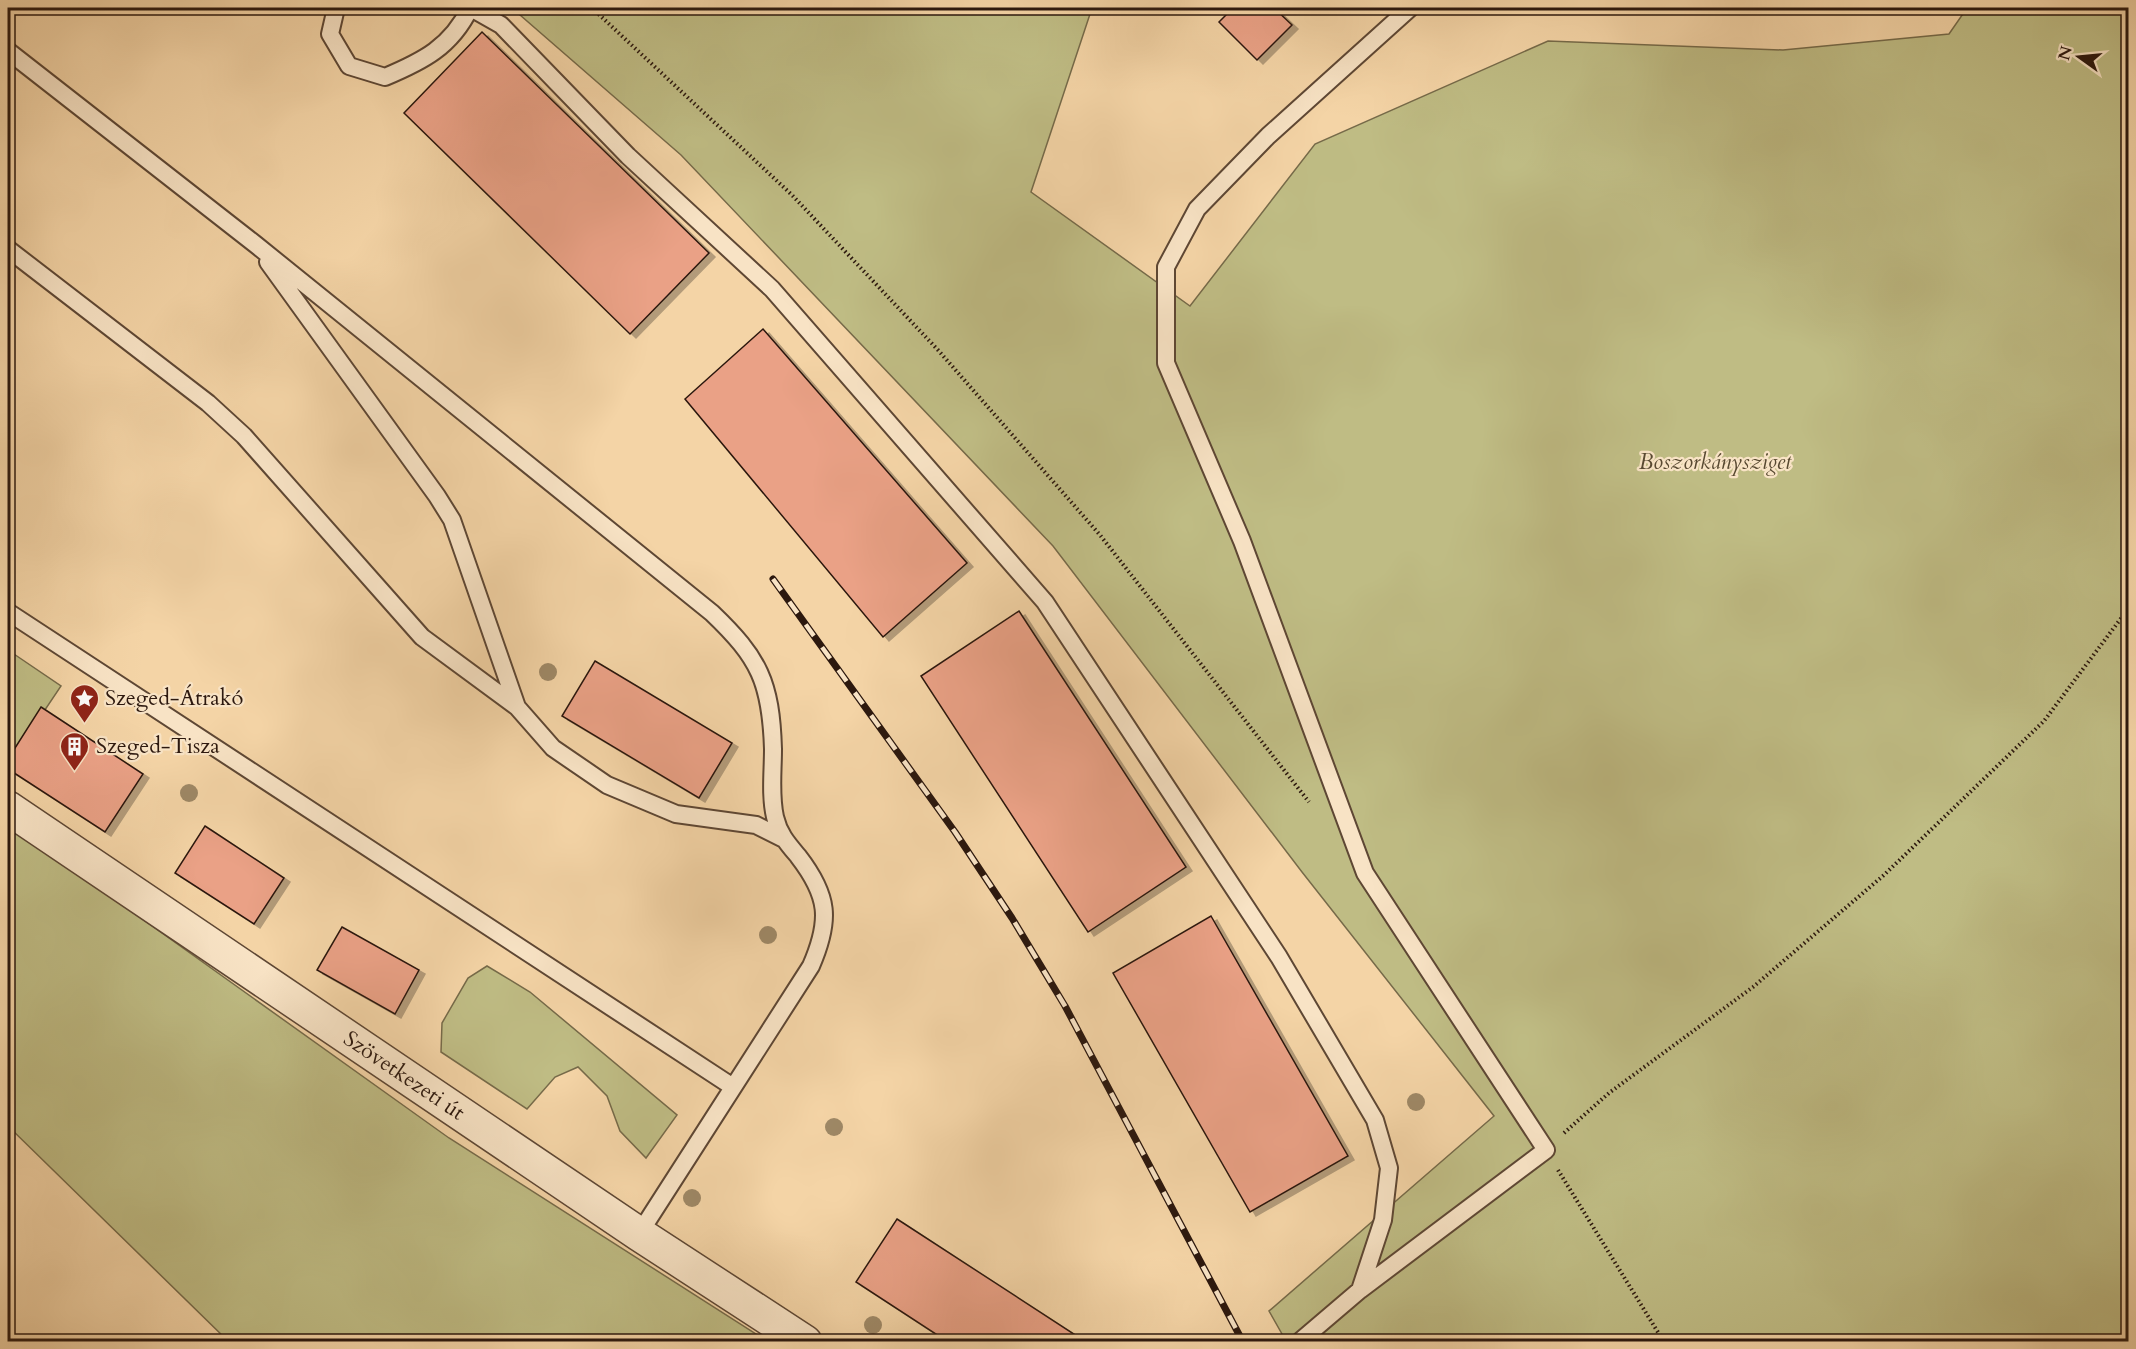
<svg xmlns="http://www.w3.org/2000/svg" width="2136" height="1349" viewBox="0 0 2136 1349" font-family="Cardo,serif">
<defs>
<filter id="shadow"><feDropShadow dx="6" dy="4" stdDeviation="0" flood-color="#0004"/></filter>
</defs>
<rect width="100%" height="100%" fill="#f4d4a6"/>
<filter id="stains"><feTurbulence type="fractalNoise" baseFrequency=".00333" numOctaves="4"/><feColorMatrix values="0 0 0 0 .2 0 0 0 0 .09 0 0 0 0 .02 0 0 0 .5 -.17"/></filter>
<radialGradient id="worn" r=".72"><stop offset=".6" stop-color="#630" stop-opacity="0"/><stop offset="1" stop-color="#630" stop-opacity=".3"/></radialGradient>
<!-- green -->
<path fill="#bfbc84" stroke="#766a49" stroke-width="1.5" d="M512 8H1092L1031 192 1190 306 1315 144 1548 41 1783 50 1949 34 1967 8H2128V1341H1286L1269 1311 1494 1116 1302 872 1053 546 681 155Z
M8 650 61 686 8 765Z
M8 823 449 1138 767 1341H228L8 1126Z
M487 966 530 992 677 1115 646 1158 620 1131 607 1096 578 1067 555 1077 527 1109 441 1052 442 1023 468 978Z"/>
<!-- building -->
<path fill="#eaa186" stroke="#2c180e" stroke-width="1.5" filter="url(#shadow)" d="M1233 8H1274L1292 25 1257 60 1219 22Z
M482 32 709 253 630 334 404 113Z
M763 329 967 563 883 637 685 399Z
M1019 611 1186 867 1088 932 921 676Z
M595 661 732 743 699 798 562 716Z
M41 707 143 774 105 832 8 769V759Z
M205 826 284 878 254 924 175 873Z
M1211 916 1348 1156 1250 1212 1113 973Z
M342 927 419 970 395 1014 317 970Z
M897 1219 1080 1338 1078 1342H948L856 1282Z"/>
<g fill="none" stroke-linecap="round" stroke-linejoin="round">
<defs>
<path id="service" d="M336 8 330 34 349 66 385 77C423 61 451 47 470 8
M471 8 501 25 628 156 772 289 1045 602 1279 957 1375 1120 1389 1168 1383 1220 1360 1290
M8 51 255 244 712 613C759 658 771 682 773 749 773 772 770 795 775 817 779 834 787 843 798 856 829 896 831 920 811 966L639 1234
M8 249 208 403 244 436 422 637 517 707 553 748 607 785 676 814 756 825 782 838
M268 262 437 496 452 520 517 707
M8 612 733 1087
M1299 1342 1360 1290 1546 1150 1365 873 1242 541 1166 363V267L1197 209 1268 136 1410 8"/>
<g id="minor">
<path id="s1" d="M8 808 639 1234 805 1342"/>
</g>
</defs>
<!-- service casing -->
<use href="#service" stroke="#5e4734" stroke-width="20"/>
<!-- minor casing -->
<use href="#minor" stroke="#5e4734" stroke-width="36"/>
<!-- path -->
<path stroke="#2c180e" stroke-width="4" stroke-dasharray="1.5 3" stroke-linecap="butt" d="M592 8 792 195 938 350 1100 535 1309 802
M1564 1133 1609 1093 1753 987 1884 875 2044 721 2128 609
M1558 1170 1664 1342"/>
<!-- service -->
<use href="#service" stroke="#f8e3c5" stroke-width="16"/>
<!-- minor -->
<use href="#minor" stroke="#f8e3c5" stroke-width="33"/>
<defs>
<path id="rail" d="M773 579 955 832 1012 918 1065 1006 1243 1342"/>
</defs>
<!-- rail casing -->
<use href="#rail" stroke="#2c180e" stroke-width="7"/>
<!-- rail -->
<use href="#rail" stroke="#f8e3c5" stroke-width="4.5" stroke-dasharray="14" stroke-linecap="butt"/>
</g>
<!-- trees -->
<g fill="#9e8866">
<circle cx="548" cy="672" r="9"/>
<circle cx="189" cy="793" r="9"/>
<circle cx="768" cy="935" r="9"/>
<circle cx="1416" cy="1102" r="9"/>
<circle cx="834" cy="1127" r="9"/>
<circle cx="692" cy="1198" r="9"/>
<circle cx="873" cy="1325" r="9"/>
</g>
<!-- icons -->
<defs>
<symbol id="sight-pin" viewBox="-11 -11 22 30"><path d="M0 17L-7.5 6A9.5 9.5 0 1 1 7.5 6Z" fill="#8f2418" stroke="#f8e3c5"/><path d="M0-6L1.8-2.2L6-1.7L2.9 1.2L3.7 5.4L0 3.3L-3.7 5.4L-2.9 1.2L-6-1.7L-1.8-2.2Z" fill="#fff"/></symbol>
<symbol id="building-pin" viewBox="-11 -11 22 30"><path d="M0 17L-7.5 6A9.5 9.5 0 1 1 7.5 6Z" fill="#8f2418" stroke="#f8e3c5"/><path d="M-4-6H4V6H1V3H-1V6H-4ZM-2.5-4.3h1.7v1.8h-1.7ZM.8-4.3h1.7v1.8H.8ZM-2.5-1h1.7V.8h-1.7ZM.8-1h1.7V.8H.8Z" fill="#fff"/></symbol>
</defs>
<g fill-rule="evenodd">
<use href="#sight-pin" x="68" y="682" width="33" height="45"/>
<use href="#building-pin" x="58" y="730" width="33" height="45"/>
</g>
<g text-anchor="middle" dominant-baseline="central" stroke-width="4.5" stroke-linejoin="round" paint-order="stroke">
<!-- park labels -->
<g font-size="22" font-style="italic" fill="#584931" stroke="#f8e3c5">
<text x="1715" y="462">Boszorkánysziget</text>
</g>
<!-- poi labels -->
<g font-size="22" fill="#2c180e" stroke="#f8e3c5" text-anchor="start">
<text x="105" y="698">Szeged-Átrakó</text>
<text x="96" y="746">Szeged-Tisza</text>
</g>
<!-- street labels -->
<g font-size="22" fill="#2c180e" stroke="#f8e3c5">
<text stroke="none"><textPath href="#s1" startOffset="478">Szövetkezeti út</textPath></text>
</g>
</g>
<!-- margin -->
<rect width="2136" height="1349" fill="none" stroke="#f4d4a6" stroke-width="30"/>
<rect x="9" y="9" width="2118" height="1331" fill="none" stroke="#2c180e" stroke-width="3"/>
<rect x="15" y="15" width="2106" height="1319" fill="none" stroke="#2c180e" stroke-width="1.5"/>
<!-- north arrow -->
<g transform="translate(2079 57) rotate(285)" stroke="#f8e3c5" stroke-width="4.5" paint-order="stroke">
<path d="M0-4.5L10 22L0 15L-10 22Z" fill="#2c180e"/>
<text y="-9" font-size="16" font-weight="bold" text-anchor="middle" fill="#2c180e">N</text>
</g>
<rect width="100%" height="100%" filter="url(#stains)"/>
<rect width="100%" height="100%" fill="url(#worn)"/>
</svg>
